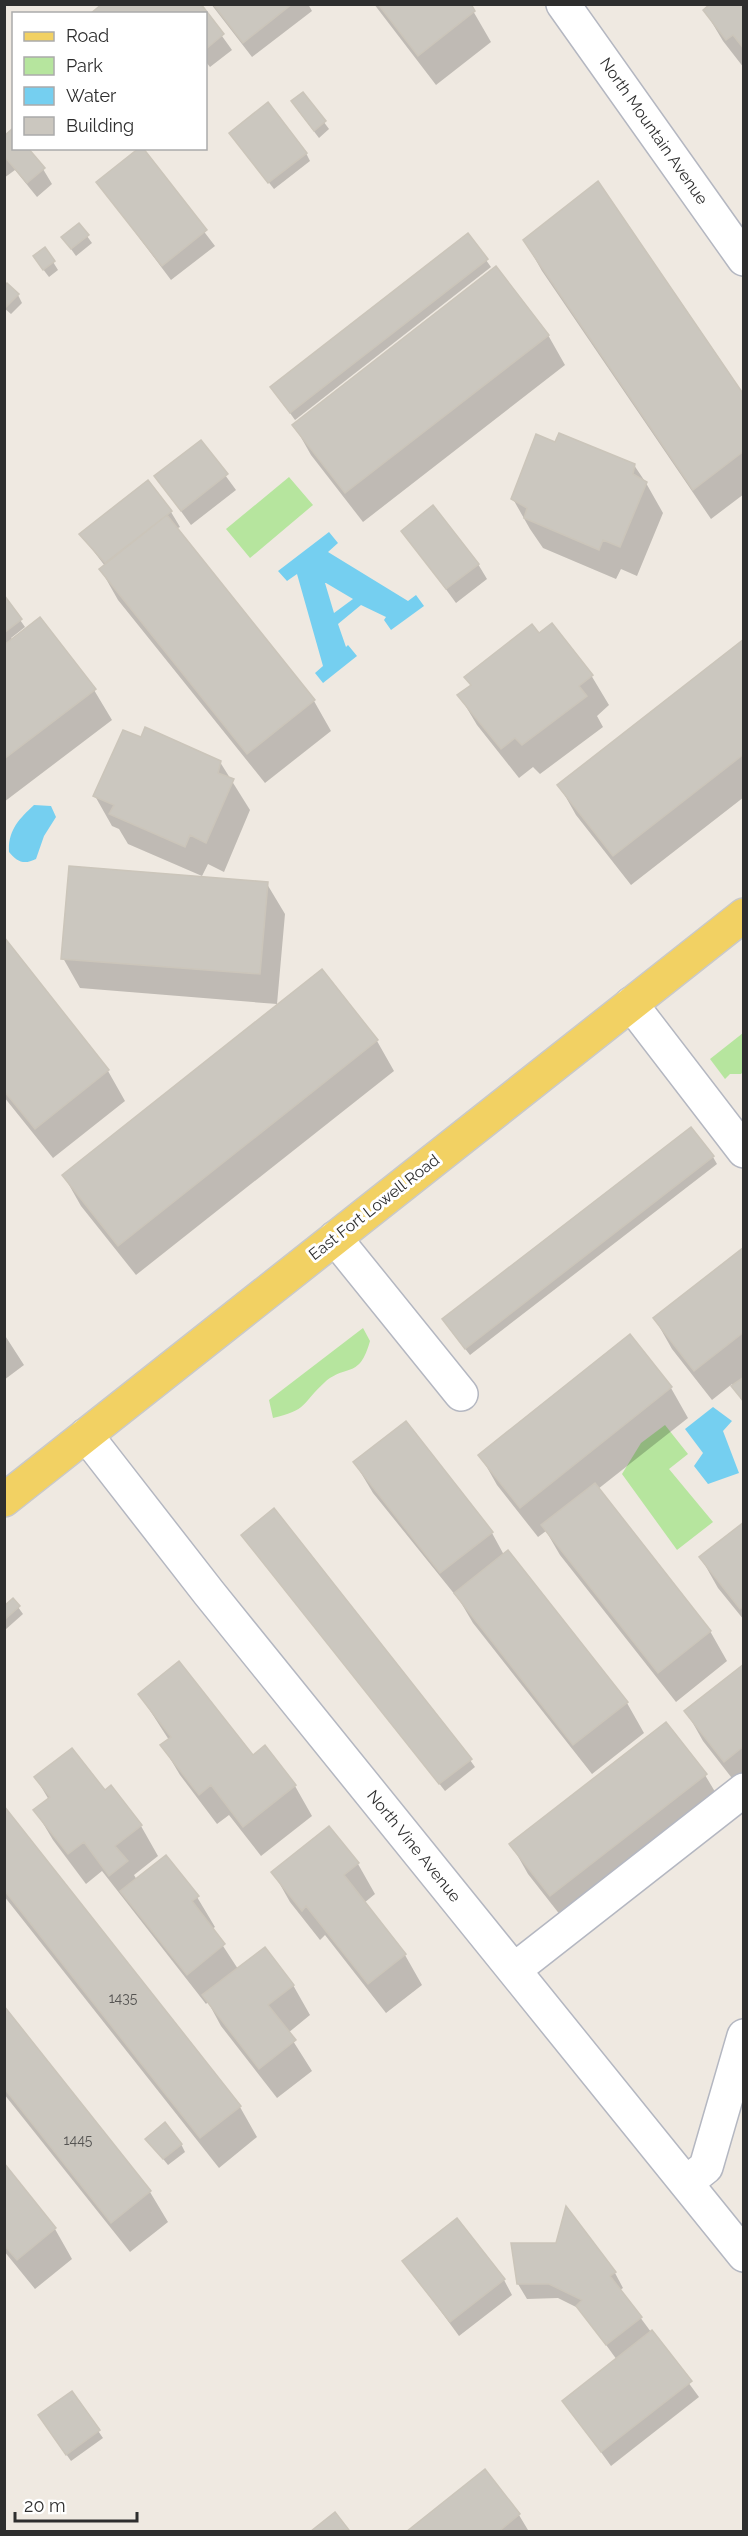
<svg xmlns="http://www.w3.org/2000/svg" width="748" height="2536" viewBox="0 0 748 2536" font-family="Raleway,sans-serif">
<rect width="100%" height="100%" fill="#efe9e1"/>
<!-- green -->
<path fill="#b6e59e" d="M289 477 313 505 250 558 226 529Z
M743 1033V1072L741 1074H730L725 1079 710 1059Z
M363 1328 370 1341C359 1380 347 1363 325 1382 301 1404 308 1410 273 1418L269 1400Z
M665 1425 688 1454 669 1469 713 1522 677 1550 622 1474 641 1443Z"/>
<!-- water -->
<path fill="#75cff0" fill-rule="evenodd" d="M329 532 338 543 328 552 408 601 416 595 424 606 391 630 384 620 386 617 361 605 338 624 346 647 348 645 357 656 323 683 315 673 323 666 297 574 287 581 278 571ZM325 583H326L353 599 334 613Z
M34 805 51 806 56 817 44 836 36 859C24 865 17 862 9 852 8 830 19 819 34 805Z
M713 1407 732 1421 723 1431 739 1473 708 1484 694 1466 703 1453 685 1429Z"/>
<!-- shadow -->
<path fill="#0003" d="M199 4 232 50 210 67 206 62V14Z
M211 4H308L312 11 252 57Z
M374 4H469L491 42 436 85Z
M744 4V68L723 41 705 11Z
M303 94 329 129 319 138 297 109Z
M12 132 14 148 43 169 52 184 37 197 15 170 4 178V138Z
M235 140 306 153 310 161 274 189Z
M141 149 215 246 171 280 98 183Z
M79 225 92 243 76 256 63 238Z
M468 235 491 267 295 420 272 388Z
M525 241 744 398V494L711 519 542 271Z
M45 249 58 270 49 277 39 264Z
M4 288 18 295 22 303 11 314 4 308Z
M548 335 565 365 363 522 311 455 294 425Z
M201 442 236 490 191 525 156 477Z
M556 444 634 465 646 483 663 513 637 576 621 569 616 579 543 548 530 529 513 499Z
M147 482 171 512 180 527 176 529 314 701 331 731 265 783 118 600 101 570 105 566 81 535Z
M403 531 478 564 487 579 456 603Z
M4 597 25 627 11 638 13 641 94 690 112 720 4 802Z
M539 635 591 675 609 705 597 716 603 727 540 774 533 767 519 778 477 725 459 695 471 686 466 678Z
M744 641V797L631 885 576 815 559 785Z
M220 762 250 810 224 872 208 864 202 876 128 844 119 829 112 826 95 796Z
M267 884 285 914 277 1004 80 988 63 958Z
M4 940 108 1071 125 1101 53 1158 4 1097Z
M322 972 377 1041 394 1071 136 1275 81 1206 64 1176Z
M713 1157 717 1164 470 1355 448 1327Z
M744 1249V1404L732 1384 712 1400 672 1349 655 1319Z
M4 1334 24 1365 4 1380Z
M630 1337 671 1388 688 1418 598 1489 710 1631 727 1661 676 1702 560 1555 546 1531 538 1537 497 1485 480 1455Z
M355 1463 492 1533 504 1555 508 1552 627 1703 644 1733 592 1774 473 1623 460 1601 373 1493Z
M744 1524V1620L718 1588 701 1558Z
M243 1535 470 1760 475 1767 445 1791Z
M18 1607 23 1614 5 1630 4 1608Z
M744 1666V1790L742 1791 703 1741 686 1711Z
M140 1695 253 1757 295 1786 312 1816 261 1856 229 1815 217 1824 180 1775 162 1745 169 1740Z
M666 1724 705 1775 723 1805 568 1925 528 1874 511 1844Z
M36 1778 104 1792 141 1826 158 1856 134 1875 137 1880 197 1897 215 1927 212 1929 238 1969 293 1985 310 2015 288 2033 312 2071 277 2098 221 2026 208 2002 206 2004 102 1871 86 1884 53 1840 35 1810 49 1800Z
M4 1808 240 2107 257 2137 219 2168 4 1896Z
M329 1828 358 1864 375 1894 364 1903 405 1955 422 1985 386 2013 325 1935 320 1940 290 1902 273 1872Z
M4 2008 150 2192 168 2222 130 2252 4 2094Z
M147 2139 181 2144 185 2152 168 2165Z
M4 2166 55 2229 72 2259 35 2289 4 2251Z
M404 2261 504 2280 512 2295 459 2336Z
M615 2273 623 2288 620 2290 699 2397 611 2466 564 2401 617 2360 580 2309 558 2298 527 2299 518 2284Z
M72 2393 103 2438 71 2461 44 2423Z
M485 2472 519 2515 528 2530 526 2532H408Z
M335 2514 349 2532H312Z"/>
<!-- building -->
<path fill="#cbc7bf" stroke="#cbc5ba" stroke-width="1.5" d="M102 4H201L224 34 206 49V14H90Z
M213 4H292L243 43Z
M378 4H471L475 11 418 56Z
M710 4H744V49L733 35 726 40 703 10Z
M303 92 326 121 314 131 291 101Z
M268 102 307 153 268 183 229 133Z
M12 129 14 148H28L45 168 27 183 4 156V136Z
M139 148H143L207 230 162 266 96 182Z
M598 181 744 395V451L693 490 523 240Z
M79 223 89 235 71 249 61 237Z
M468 233 488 259 290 413 270 387Z
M45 247 55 261 43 270 33 256Z
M496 266 549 335 345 493 292 425Z
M7 283 19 294 6 307 4 286Z
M559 433 635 464 633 474 647 482 620 547 603 540 599 550 524 518 527 508 511 499 536 434 555 442Z
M201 440 228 474 181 511 154 476Z
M148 480 172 511 105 563 79 534Z
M433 505 479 564 446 589 401 531Z
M167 515 315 700 247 754 99 569Z
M4 595 22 619 4 633Z
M40 617 96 689 4 759V645Z
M552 623 593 675 579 686 587 696 522 745 515 738 501 749 457 695 471 685 464 677 532 624 539 633Z
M744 639V754L613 856 557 785Z
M145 727 221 761 218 773 234 779 206 843 190 835 185 847 109 814 114 805 93 796 123 730 141 737Z
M69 866 268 882 260 974 61 959Z
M4 937 109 1070 35 1129 4 1091Z
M322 969 378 1040 118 1246 62 1175Z
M691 1127 714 1156 465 1349 442 1319Z
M744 1247V1332L694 1371 653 1318Z
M630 1334 672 1387 520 1508 478 1455Z
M744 1377V1402L731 1386Z
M406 1421 493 1532 440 1573 353 1462Z
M595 1483 711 1631 658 1673 541 1525Z
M274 1508 472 1759 439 1784 241 1535Z
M744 1522V1606L740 1609 699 1557Z
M508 1550 628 1702 573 1745 454 1593Z
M13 1598 20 1606 4 1620V1606Z
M179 1661 253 1755 265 1745 296 1785 243 1827 211 1785 199 1795 160 1745 171 1737 138 1694Z
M744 1664V1746L724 1762 684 1711Z
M666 1722 707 1774 550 1896 509 1844Z
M72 1748 105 1790 111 1785 142 1825 115 1846 128 1861 109 1876 84 1842 68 1854 33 1810 50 1797 34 1777Z
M4 1806 241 2106 200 2138 4 1890Z
M329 1826 359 1863 344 1875 406 1954 368 1984 306 1906 302 1911 271 1872Z
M166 1855 199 1896 192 1901 225 1944 187 1975 120 1891Z
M265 1947 294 1985 268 2005 296 2040 259 2069 202 1995Z
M4 2006 151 2191 111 2223 4 2088Z
M165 2122 182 2144 163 2159 145 2139Z
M4 2163 56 2228 17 2260 4 2245Z
M566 2206 616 2272 610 2276 642 2317 606 2345 576 2306 582 2300 549 2284H517L511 2243H556Z
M457 2218 505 2279 450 2322 402 2261Z
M652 2330 692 2381 601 2452 562 2401Z
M72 2391 100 2430 66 2455 38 2415Z
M485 2469 520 2514 498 2532H406Z
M335 2512 349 2530 310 2532Z"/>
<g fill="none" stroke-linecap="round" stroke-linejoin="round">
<defs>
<path id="minor" d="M563 4 744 259
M631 1004 744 1151
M335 1238 461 1394
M86 1435 209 1593 744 2255
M514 1970 744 1790
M686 2183 706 2167 744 2036"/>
<path id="major" d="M4 1500 744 915"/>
</defs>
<!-- minor casing -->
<use href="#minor" stroke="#b4b7c1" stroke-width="36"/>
<!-- major casing -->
<use href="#major" stroke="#c9c9c9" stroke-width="36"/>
<!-- minor -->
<use href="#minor" stroke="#fff" stroke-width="33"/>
<!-- major -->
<use href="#major" stroke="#f2d163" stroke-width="33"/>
</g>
<g text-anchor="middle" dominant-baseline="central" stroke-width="6" stroke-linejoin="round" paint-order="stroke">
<!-- number labels -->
<g font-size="14" fill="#555452">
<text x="123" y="1998">1435</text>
<text x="78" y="2140">1445</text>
</g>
<!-- street labels -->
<g font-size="16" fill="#2e2e2e" stroke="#fff">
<text transform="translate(654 131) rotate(55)">North Mountain Avenue</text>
<text transform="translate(374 1207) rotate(-38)">East Fort Lowell Road</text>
<text transform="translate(414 1846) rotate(51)">North Vine Avenue</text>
</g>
</g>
<!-- border -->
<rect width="748" height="2536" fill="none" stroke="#2e2e2e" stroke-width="12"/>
<!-- legend -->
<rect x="12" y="12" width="195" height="138" fill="#ffffff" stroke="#ababab" stroke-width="1.5"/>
<rect x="24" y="32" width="30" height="9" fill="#f2d163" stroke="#ababab" stroke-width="1.5"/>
<text x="66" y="42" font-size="18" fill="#2e2e2e">Road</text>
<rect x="24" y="57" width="30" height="18" fill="#b6e59e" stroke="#ababab" stroke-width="1.5"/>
<text x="66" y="72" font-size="18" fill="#2e2e2e">Park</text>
<rect x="24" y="87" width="30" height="18" fill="#75cff0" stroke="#ababab" stroke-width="1.5"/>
<text x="66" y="102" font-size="18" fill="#2e2e2e">Water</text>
<rect x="24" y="117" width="30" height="18" fill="#cbc7bf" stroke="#ababab" stroke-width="1.5"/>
<text x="66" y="132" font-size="18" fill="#2e2e2e">Building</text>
<!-- scale -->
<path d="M15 2512v9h122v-9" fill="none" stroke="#2e2e2e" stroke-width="3"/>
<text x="24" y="2512" font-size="18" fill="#2e2e2e" stroke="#ffffff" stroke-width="4.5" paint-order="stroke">20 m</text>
</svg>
